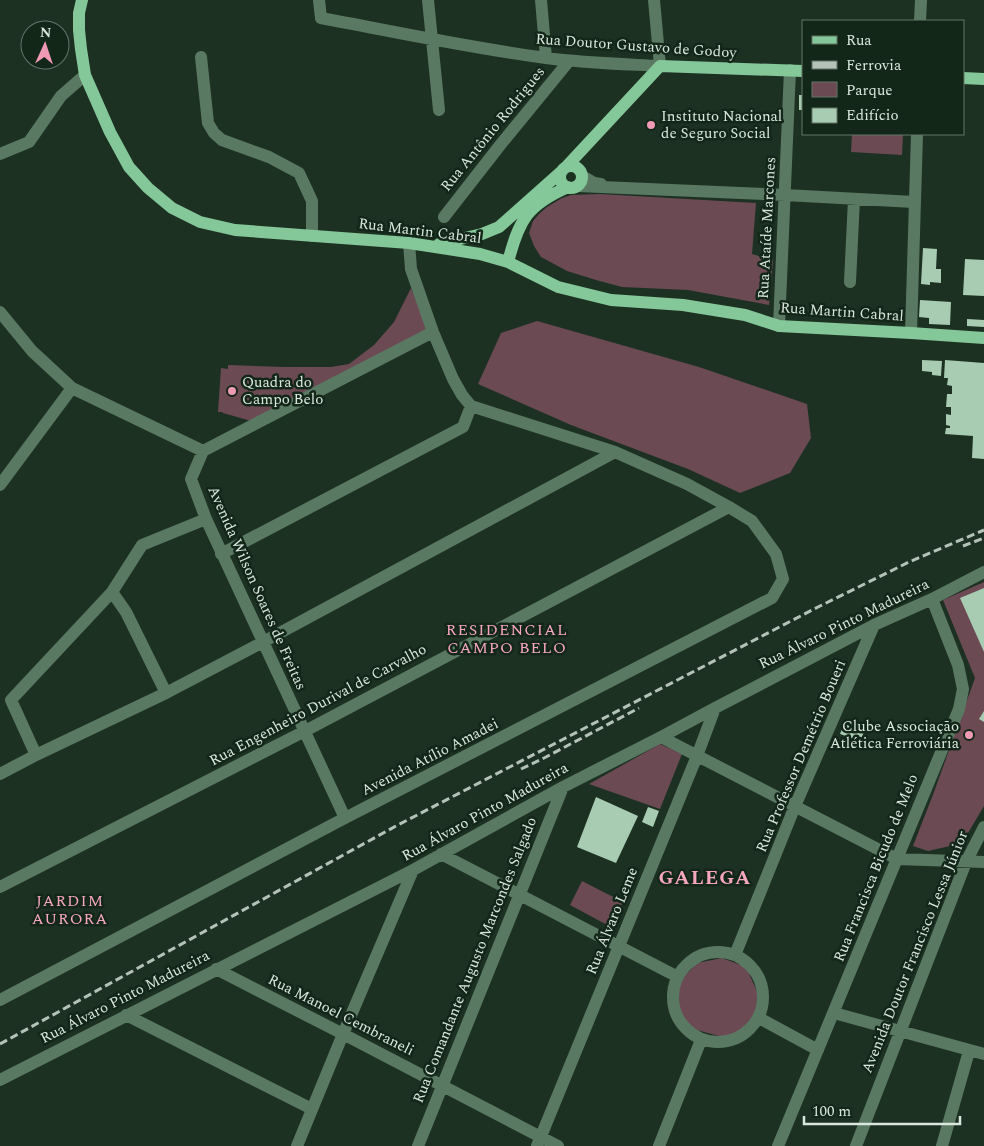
<svg xmlns="http://www.w3.org/2000/svg" width="984" height="1146" viewBox="0 0 984 1146" font-family="Spectral,serif">
<rect width="100%" height="100%" fill="#1d3123"/>
<!-- green -->
<path fill="#6b4a54" d="M852 134H903L902 155 851 152Z
M600 194 756 203 752 254 773 260 769 305 688 290 622 287 596 280 567 271 541 257 534 246 529 233 533 221 540 213 547 207 562 198 571 195Z
M411 288 428 330 251 421 223 413 222 412H218L221 368 228 369V365L284 367H331L349 364 374 345 394 322Z
M537 321 699 367 807 404 811 438 790 473 740 493 688 469 571 425 478 384 501 333Z
M984 582V806L968 833 950 846 928 851 913 846 934 792 975 678 943 600Z
M660 744 682 754 660 809 589 784Z
M582 881 623 902 611 927 570 905Z
M722 958 746 967 761 1000 749 1026 726 1038 686 1027 676 1003 679 982 697 963Z"/>
<!-- building -->
<path fill="#a8ccb1" d="M799 95H803V110H799Z
M923 248 937 249 936 269H941V283L930 282V285L921 284Z
M965 259 984 260V296L963 295Z
M920 300 951 302 950 325 929 324V318L919 317Z
M967 319 984 320V327L967 326Z
M922 360 942 361 941 376 932 375V372L922 371Z
M945 360 984 363V459L972 458 973 436 945 434 946 428H950V426L946 425V414L951 415V407H946L947 394H952V386L947 385 948 378H944Z
M984 588V652L960 598Z
M984 711V722L979 719Z
M844 724 864 731 861 741 840 734Z
M596 797 638 816 616 863 577 847Z
M648 807 659 811 653 827 642 822Z"/>
<g fill="none" stroke-linecap="round" stroke-linejoin="round">
<!-- minor -->
<path stroke="#5a7963" stroke-width="12" d="M319 0 321 18C396 32 471 48 546 58 584 63 622 64 660 66L654 0
M428 0 439 110
M541 0 546 58
M920 21 921 0
M201 57 208 123 214 133 222 140 269 157 299 173 312 201V236
M0 154 29 142 61 96 85 75
M582 176 594 183 601 184
M578 186 785 195 914 202
M444 217 501 144 569 61
M850 282 854 199
M0 312 32 351 72 388 203 451
M779 326 790 70
M911 333 917 134
M203 451 191 479 206 519 345 818
M203 451 433 332
M0 485 72 388
M221 554 463 427 471 406
M112 592 142 545 206 519
M661 737 897 859 984 862
M36 755 11 700 112 592 126 612 166 693
M0 774 36 755 166 693 263 642 615 452
M441 854 676 976
M0 887 305 731 729 507
M673 997a45 45 0 1 1 90 0a45 45 0 1 1-90 0Z
M735 955 795 806 874 625
M216 969 343 1034 558 1146
M0 1000 345 818 772 598 783 579 776 554 752 521 729 507 687 484 615 452 471 406 462 395 453 379 433 332 411 269 409 243
M834 1013 984 1054
M126 1015 312 1109
M759 1018 818 1050
M0 1080 413 870 563 787 661 737 715 708 874 625 932 599 984 572
M297 1146 343 1034 413 870
M418 1146 563 787
M537 1146 697 756 715 708
M659 1146 701 1040
M778 1146 959 709 963 689 958 665 932 599
M856 1146 966 862 984 827
M942 1146 969 1051"/>
<!-- major -->
<path stroke="#84c798" stroke-width="12" d="M82 0 79 13V30L81 49 85 75 110 132 129 167 148 188 172 208 200 222 235 230 409 243 480 254 508 262 558 287 611 300 683 305 745 315 779 326 911 333 984 338
M963 78 984 79
M560 177a11 11 0 1 1 22 0a11 11 0 1 1-22 0Z
M566 167 660 66 803 71
M439 244 482 234 499 227 562 171
M508 262C519 220 527 205 568 187"/>
<!-- rail -->
<path stroke="#b4c2b7" stroke-width="3" stroke-dasharray="8 4" stroke-linecap="butt" d="M963 546 984 538
M521 769 544 758 639 708
M0 1044 396 826 818 607 909 562 984 530"/>
</g>
<!-- markers -->
<g fill="#f09ab6" stroke="#132719" stroke-width="2">
<circle cx="651" cy="125" r="5"/>
<circle cx="232" cy="391" r="5"/>
<circle cx="969" cy="735" r="5"/>
</g>
<g text-anchor="middle" dominant-baseline="central" stroke-width="5" stroke-linejoin="round" paint-order="stroke">
<!-- street labels -->
<g font-size="15" fill="#dae7dd" stroke="#132719">
<text transform="translate(636 46) rotate(4)">Rua Doutor Gustavo de Godoy</text>
<text transform="translate(493 129) rotate(-51)">Rua Antônio Rodrigues</text>
<text transform="translate(767 228) rotate(-87)">Rua Ataíde Marcones</text>
<text transform="translate(420 231) rotate(7)">Rua Martin Cabral</text>
<text transform="translate(842 312) rotate(4)">Rua Martin Cabral</text>
<text transform="translate(257 588) rotate(66)">Avenida Wilson Soares de Freitas</text>
<text transform="translate(844 624) rotate(-26)">Rua Álvaro Pinto Madureira</text>
<text transform="translate(318 705) rotate(-28)">Rua Engenheiro Durival de Carvalho</text>
<text transform="translate(801 756) rotate(-67)">Rua Professor Demétrio Boueri</text>
<text transform="translate(430 757) rotate(-27)">Avenida Atílio Amadei</text>
<text transform="translate(485 812) rotate(-29)">Rua Álvaro Pinto Madureira</text>
<text transform="translate(876 868) rotate(-68)">Rua Francisca Bicudo de Melo</text>
<text transform="translate(612 921) rotate(-68)">Rua Álvaro Leme</text>
<text transform="translate(915 952) rotate(-68)">Avenida Doutor Francisco Lessa Júnior</text>
<text transform="translate(475 960) rotate(-68)">Rua Comandante Augusto Marcondes Salgado</text>
<text transform="translate(125 997) rotate(-27)">Rua Álvaro Pinto Madureira</text>
<text transform="translate(341 1015) rotate(27)">Rua Manoel Cembraneli</text>
</g>
<!-- poi labels -->
<g font-size="15" fill="#dae7dd" stroke="#132719" text-anchor="start">
<text x="661" y="116">Instituto Nacional<tspan x="661" dy="17">de Seguro Social</tspan></text>
<text x="242" y="382">Quadra do<tspan x="242" dy="17">Campo Belo</tspan></text>
<text x="959" y="726" text-anchor="end">Clube Associação<tspan x="959" dy="17">Atlética Ferroviária</tspan></text>
</g>
<!-- neighbourhood labels -->
<g font-size="16" letter-spacing="1" fill="#f7a6c0" stroke="#132719">
<text x="507" y="630">RESIDENCIAL<tspan x="507" dy="18">CAMPO BELO</tspan></text>
<text x="70" y="901">JARDIM<tspan x="70" dy="18">AURORA</tspan></text>
</g>
<!-- district labels -->
<g font-size="20" font-weight="bold" letter-spacing="1" fill="#f7a6c0" stroke="#132719">
<text x="705" y="878">GALEGA</text>
</g>
</g>
<!-- legend -->
<rect x="802" y="20" width="162" height="115" fill="#132719" stroke="#637467"/>
<rect x="812" y="36" width="25" height="8" fill="#84c798" stroke="#637467"/>
<text x="846" y="45" font-size="15" fill="#dae7dd">Rua</text>
<rect x="812" y="61" width="25" height="8" fill="#b4c2b7" stroke="#637467"/>
<text x="846" y="70" font-size="15" fill="#dae7dd">Ferrovia</text>
<rect x="812" y="82" width="25" height="15" fill="#6b4a54" stroke="#637467"/>
<text x="846" y="95" font-size="15" fill="#dae7dd">Parque</text>
<rect x="812" y="108" width="25" height="15" fill="#a8ccb1" stroke="#637467"/>
<text x="846" y="120" font-size="15" fill="#dae7dd">Edifício</text>
<!-- north arrow -->
<g transform="translate(45 45) rotate(3)"><circle r="24" fill="#132719" stroke="#637467"/>
<path d="M0-4L9 19L0 12L-9 19Z" fill="#f09ab6"/>
<text y="-8" font-size="14" font-weight="bold" text-anchor="middle" fill="#dae7dd">N</text>
</g>
<!-- scale -->
<path d="M804 1116v8h156v-8" fill="none" stroke="#dae7dd" stroke-width="2.5"/>
<text x="812" y="1116" font-size="15" fill="#dae7dd" stroke="#132719" stroke-width="4" paint-order="stroke">100 m</text>
</svg>
